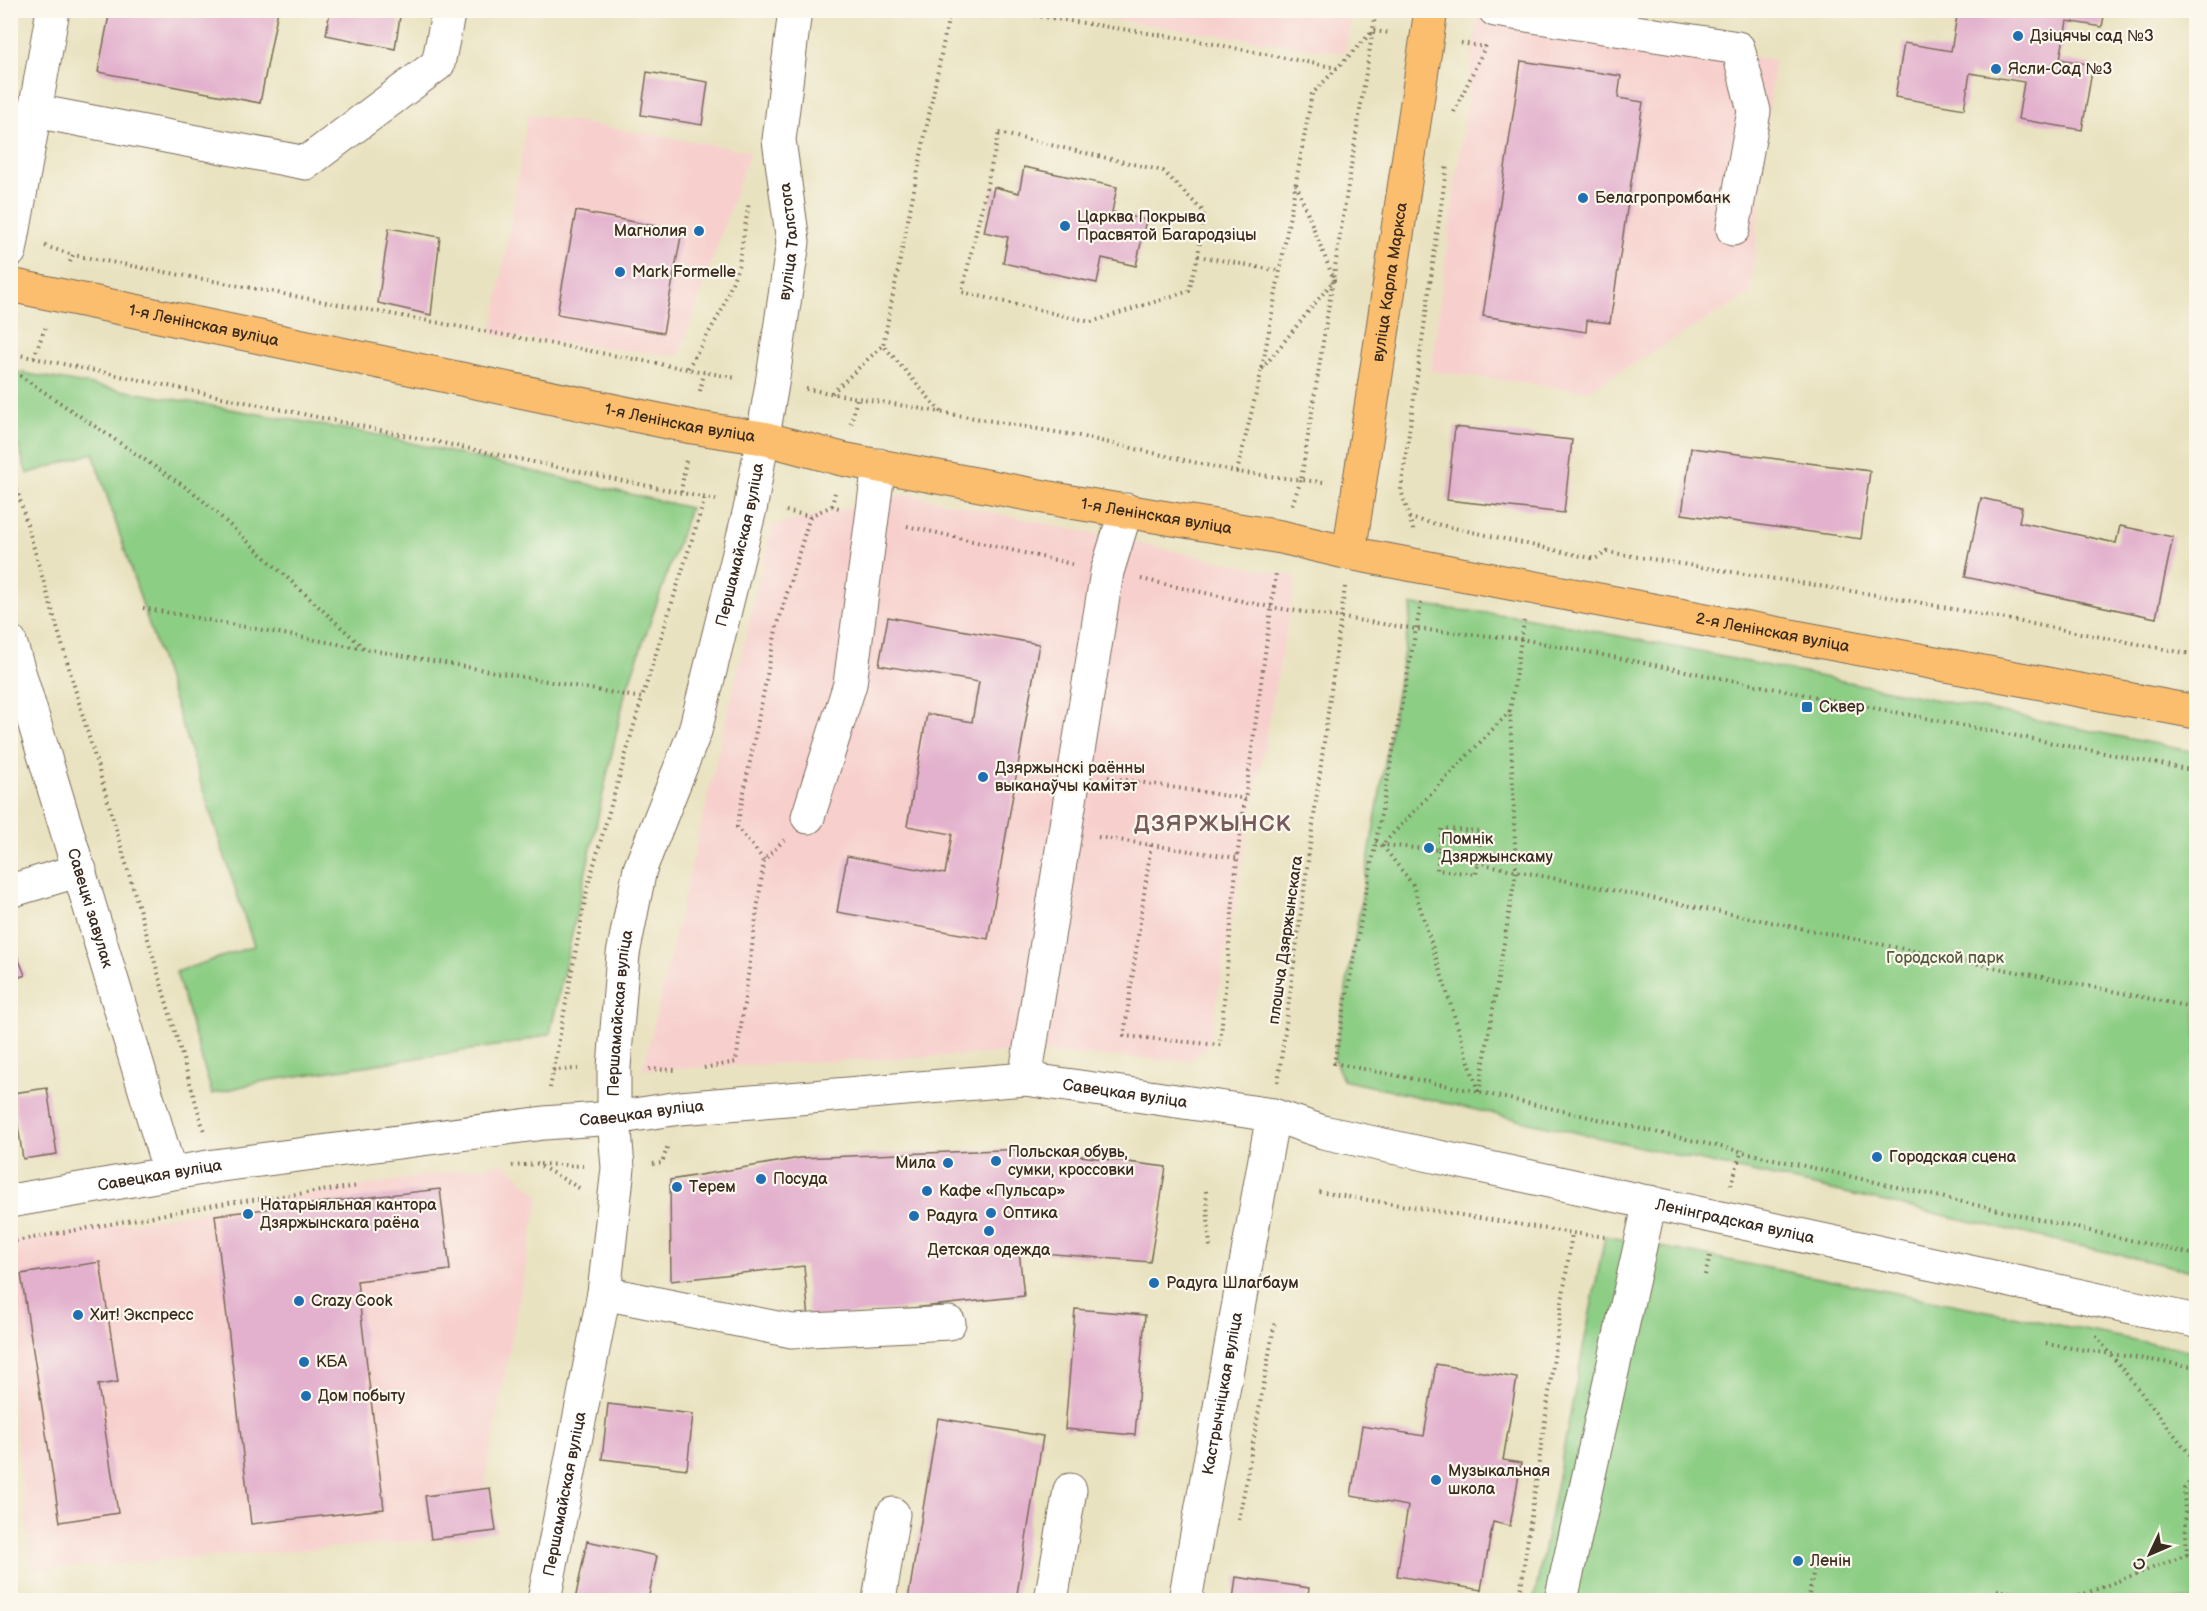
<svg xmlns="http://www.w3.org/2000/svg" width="2207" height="1611" viewBox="0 0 2207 1611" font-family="'Balsamiq Sans',sans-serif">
<rect width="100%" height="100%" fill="#fbf7ec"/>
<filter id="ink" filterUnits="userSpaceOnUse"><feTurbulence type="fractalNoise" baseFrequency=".0167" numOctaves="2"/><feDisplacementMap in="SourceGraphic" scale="12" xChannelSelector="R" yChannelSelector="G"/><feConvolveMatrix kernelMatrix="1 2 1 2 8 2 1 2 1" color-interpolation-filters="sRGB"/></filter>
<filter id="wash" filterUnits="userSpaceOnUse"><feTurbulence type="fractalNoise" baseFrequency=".008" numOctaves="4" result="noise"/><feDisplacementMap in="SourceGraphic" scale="24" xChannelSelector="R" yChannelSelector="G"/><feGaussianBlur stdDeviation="1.35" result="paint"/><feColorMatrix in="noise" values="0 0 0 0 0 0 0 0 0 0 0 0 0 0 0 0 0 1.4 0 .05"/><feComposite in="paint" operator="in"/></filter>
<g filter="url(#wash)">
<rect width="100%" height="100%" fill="#e9e2c0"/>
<!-- built -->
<path fill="#f7d0cd" d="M1054 11H1353L1344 53Z
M1478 14 1774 60 1751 293 1587 391 1431 371Z
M528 114 750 151 679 356 492 335Z
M906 494 1296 577 1208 1046 1189 1061 1032 1052 643 1070 772 526Z
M505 1163 539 1196 474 1537 32 1570 11 1390 10 1242Z"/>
<!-- green -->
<path fill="#8dce85" stroke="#647c52" stroke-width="1.5" d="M11 371 373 434 690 508 625 694 550 1034 515 1043 259 1082 212 1094 176 972 254 946 93 453 27 474 11 422Z
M1412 605 1525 617 2196 752V1272L1343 1080 1334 1059Z
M1605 1236 2196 1352V1600H1534Z"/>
<g id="blocks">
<!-- building -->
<path fill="#e3b1cd" d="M110 10H278L260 103 98 72Z
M330 10H401L395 49 326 35Z
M1958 10H2105L2102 27 2067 21 2060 59 2093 65 2082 130 2018 119 2024 82 1970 73 1964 109 1895 97 1904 43 1951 51Z
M1521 61 1621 76 1618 98 1643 102 1610 323 1587 320 1586 332 1483 316Z
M647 72 708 82 702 125 641 115Z
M1024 167 1117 187 1112 212 1146 220 1136 266 1102 258 1097 283 1003 263 1008 237 984 232 994 187 1019 193Z
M576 211 682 231 663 333 557 314Z
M389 228 440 237 431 315 378 303Z
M1455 427 1572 440 1564 513 1447 500Z
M1691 448 1870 471 1861 539 1682 514Z
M1981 498 2022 507 2019 522 2116 543 2120 526 2173 537 2156 618 1965 577Z
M888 617 1039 644 988 939 837 912 847 856 945 874 952 834 907 826 927 714 972 722 979 682 879 665Z
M10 937 25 975 10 981Z
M47 1088 57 1154 23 1159 13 1093Z
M1026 1149 1166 1167 1150 1262 1019 1251 1024 1296 809 1319 804 1266 671 1281 670 1180 800 1158Z
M440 1189 450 1270 357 1281 384 1509 251 1524 215 1215Z
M100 1262 118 1382 98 1385 118 1513 60 1522 21 1274Z
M1075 1309 1145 1315 1135 1435 1065 1429Z
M1436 1364 1517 1378 1503 1460 1521 1463 1510 1526 1493 1522 1481 1590 1397 1576 1408 1506 1351 1496 1362 1426 1424 1436Z
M608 1404 693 1414 687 1469 602 1459Z
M938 1418 1043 1436 1016 1600H908Z
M490 1488 496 1531 431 1539 425 1496Z
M587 1541 657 1556 648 1600H575Z
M1236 1577 1309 1588 1307 1600H1233Z"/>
</g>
</g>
<g filter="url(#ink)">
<use href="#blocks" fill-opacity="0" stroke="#786a57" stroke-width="1.5"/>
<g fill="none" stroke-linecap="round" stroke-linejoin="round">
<defs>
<g id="minor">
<path d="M1495 10 1738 48 1754 111 1733 229"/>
<path d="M35 111 306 163 438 64 449 10"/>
<path d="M10 251 53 10"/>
<path id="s1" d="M10 642 170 1173"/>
<path d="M808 817 850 684 879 465"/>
<path d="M10 891 80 870"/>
<path d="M1025 1079 1107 572 1126 510"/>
<path id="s2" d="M10 1201 214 1166 544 1123 614 1118 680 1108 1025 1079 1273 1115 1323 1132 2196 1321"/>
<path d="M604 1293 792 1331 949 1323"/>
<path id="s3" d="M544 1600 604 1293 618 1168 614 1118V1067L623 954 640 869 695 731 751 505 772 384 793 242 779 140 795 10"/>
<path d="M879 1600 893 1514"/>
<path d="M1051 1600 1070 1490"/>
<path id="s4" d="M1185 1600 1273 1115"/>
<path d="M1561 1600 1650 1202"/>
</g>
<g id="major">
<path id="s5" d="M10 285 692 427 763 438 842 459 1071 502 1281 537 1349 553 2196 712"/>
<path id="s6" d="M1349 553 1431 10"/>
</g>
</defs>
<!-- minor casing -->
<use href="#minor" stroke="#786a57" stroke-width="35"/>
<!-- major casing -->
<use href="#major" stroke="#786a57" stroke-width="35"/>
<!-- path -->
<path stroke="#786a57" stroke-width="4" stroke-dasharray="1.5 4.5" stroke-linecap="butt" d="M999 10 1193 40 1337 68
M1461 43 1485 47
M1454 112 1487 43
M999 133 1163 171 1204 212 1198 256 1189 291 1091 322 962 292Z
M45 246 73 255
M1198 256 1279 271
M70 262 73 255 736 378
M10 353 716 500
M34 357 45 328
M688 368 722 310 739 264 749 202
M10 369 197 495 365 649 642 698 705 498
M1262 369 1334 280 1296 184
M806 389 1079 436 1237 472 1301 480 1292 505
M700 391 704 373
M832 393 883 345
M941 412 883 345 950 10
M851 424 857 398
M10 466 204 1131
M1237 472 1262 369 1312 94 1373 31 1391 33
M1323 482 1301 480 1376 10
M681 492 686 460
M832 506 835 492
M786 511 810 516 832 506 839 508
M1409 518 1595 559 1607 552 1895 598 2196 655
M907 526 1072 564
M1413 530 1401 490 1447 164
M1141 579 1270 607 1416 629 1521 639 2196 771
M1421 603 1334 1063 1479 1092 2196 1255
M143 608 365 649
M1108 777 1246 799
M1098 837 1237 858
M1376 841 1382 845 1439 850 1442 829 1481 831 1478 863 2196 1008
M1151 845 1124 1036 1220 1045 1237 858 1276 573
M1439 850 1437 870 1476 874 1478 863
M764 860 737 827 776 630 810 516
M704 1068 736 1062 764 860 784 840
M649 1069 677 1070
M553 1070 578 1069
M1278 1082 1345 587
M550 1088 588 885 642 698
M1478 1091 1413 885 1382 845 1510 711
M1479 1092 1516 871 1510 711 1524 621
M540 1164 583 1166
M653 1164 662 1163 668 1145
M512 1166 537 1164 579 1188
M1731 1185 1742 1150
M1206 1191 1210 1247
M1319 1192 1572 1233
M10 1242 221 1204 359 1186
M1705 1275 1711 1252
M2096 1336 2196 1462
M2046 1344 2196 1367
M1239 1520 1275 1321
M2187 1555 2184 1489 2196 1474
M1997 1590 2064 1600
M1519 1600 1572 1233 1607 1237
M1808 1600 1815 1563
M2068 1600 2187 1555 2196 1557"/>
<!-- minor -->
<use href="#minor" stroke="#fff" stroke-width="33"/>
<!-- major -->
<use href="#major" stroke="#fbbe6e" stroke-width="33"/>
</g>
</g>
<!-- markers -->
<g fill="#1f6fb2" stroke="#fbf7ec" stroke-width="2">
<circle cx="2018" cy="36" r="6"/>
<circle cx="1996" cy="69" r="6"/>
<circle cx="1583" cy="198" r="6"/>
<circle cx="1065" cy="226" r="6"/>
<circle cx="699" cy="231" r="6"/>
<circle cx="620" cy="272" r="6"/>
<rect x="1801" y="701" width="12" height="12" rx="3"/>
<circle cx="983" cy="777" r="6"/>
<circle cx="1429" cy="848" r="6"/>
<circle cx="1877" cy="1157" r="6"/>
<circle cx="996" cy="1161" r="6"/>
<circle cx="948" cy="1163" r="6"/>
<circle cx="761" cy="1179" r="6"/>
<circle cx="677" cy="1187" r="6"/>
<circle cx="927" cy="1191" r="6"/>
<circle cx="991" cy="1213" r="6"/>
<circle cx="248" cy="1214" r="6"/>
<circle cx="914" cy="1216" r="6"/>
<circle cx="989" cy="1231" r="6"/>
<circle cx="1154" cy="1283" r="6"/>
<circle cx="299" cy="1301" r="6"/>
<circle cx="78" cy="1315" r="6"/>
<circle cx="304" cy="1362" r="6"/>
<circle cx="306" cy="1396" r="6"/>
<circle cx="1436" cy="1480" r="6"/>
<circle cx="1798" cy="1561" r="6"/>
</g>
<g text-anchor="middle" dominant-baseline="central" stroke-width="4.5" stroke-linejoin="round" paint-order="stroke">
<!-- poi labels -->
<g font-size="16" fill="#3b2a1e" stroke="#fbf7ec" text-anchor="start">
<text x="2030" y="36">Дзіцячы сад №3</text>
<text x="2008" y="69">Ясли-Сад №3</text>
<text x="1595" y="198">Белагропромбанк</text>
<text x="1077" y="217">Царква Покрыва<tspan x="1077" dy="18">Прасвятой Багародзіцы</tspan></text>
<text x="687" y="231" text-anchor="end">Магнолия</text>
<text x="632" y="272">Mark Formelle</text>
<text x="1819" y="707">Сквер</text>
<text x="995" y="768">Дзяржынскі раённы<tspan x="995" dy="18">выканаўчы камітэт</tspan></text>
<text x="1441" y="839">Помнік<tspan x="1441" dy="18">Дзяржынскаму</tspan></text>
<text x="1008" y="1152">Польская обувь,<tspan x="1008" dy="18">сумки, кроссовки</tspan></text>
<text x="1889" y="1157">Городская сцена</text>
<text x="936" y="1163" text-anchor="end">Мила</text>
<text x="773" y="1179">Посуда</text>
<text x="689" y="1187">Терем</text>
<text x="939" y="1191">Кафе «Пульсар»</text>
<text x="260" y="1205">Натарыяльная кантора<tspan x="260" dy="18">Дзяржынскага раёна</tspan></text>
<text x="1003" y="1213">Оптика</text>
<text x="926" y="1216">Радуга</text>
<text x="989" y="1250" text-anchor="middle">Детская одежда</text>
<text x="1166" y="1283">Радуга Шлагбаум</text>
<text x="311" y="1301">Crazy Cook</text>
<text x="90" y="1315">Хит! Экспресс</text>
<text x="316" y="1362">КБА</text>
<text x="318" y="1396">Дом побыту</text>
<text x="1448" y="1471">Музыкальная<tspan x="1448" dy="18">школа</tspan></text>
<text x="1810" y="1561">Ленін</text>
</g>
<!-- street labels -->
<g font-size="16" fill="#3b2a1e" stroke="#fbf7ec">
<text stroke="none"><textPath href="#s3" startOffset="1388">вуліца Талстога</textPath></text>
<text stroke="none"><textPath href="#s6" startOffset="274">вуліца Карла Маркса</textPath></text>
<text stroke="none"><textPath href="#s5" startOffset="198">1-я Ленінская вуліца</textPath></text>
<text stroke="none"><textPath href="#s5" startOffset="684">1-я Ленінская вуліца</textPath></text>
<text stroke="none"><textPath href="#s5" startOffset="1170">1-я Ленінская вуліца</textPath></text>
<text stroke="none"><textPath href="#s3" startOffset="1080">Першамайская вуліца</textPath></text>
<text stroke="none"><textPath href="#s5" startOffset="1797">2-я Ленінская вуліца</textPath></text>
<text stroke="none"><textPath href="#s1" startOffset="278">Савецкі завулак</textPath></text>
<text transform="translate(1286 940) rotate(-82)">плошча Дзяржынскага</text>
<text stroke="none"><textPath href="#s3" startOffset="594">Першамайская вуліца</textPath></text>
<text stroke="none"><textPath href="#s2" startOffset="1124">Савецкая вуліца</textPath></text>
<text stroke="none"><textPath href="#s2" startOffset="638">Савецкая вуліца</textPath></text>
<text stroke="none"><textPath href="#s2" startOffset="152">Савецкая вуліца</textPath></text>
<text stroke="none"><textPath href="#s2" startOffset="1748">Ленінградская вуліца</textPath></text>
<text stroke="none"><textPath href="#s4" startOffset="210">Кастрычніцкая вуліца</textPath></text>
<text stroke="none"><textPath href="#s3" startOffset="108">Першамайская вуліца</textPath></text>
</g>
<!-- park labels -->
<g font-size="16" fill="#545b3d" stroke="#fbf7ec">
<text x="1945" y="958">Городской парк</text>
</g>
<!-- district labels -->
<g font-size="22" font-weight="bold" letter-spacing="1.5" fill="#76595b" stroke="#fbf7ec">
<text x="1213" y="824">ДЗЯРЖЫНСК</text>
</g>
</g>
<!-- margin -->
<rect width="2207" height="1611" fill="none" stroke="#fbf7ec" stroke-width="36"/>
<!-- north arrow -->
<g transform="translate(2150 1554) rotate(226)" stroke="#fbf7ec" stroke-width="4.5" paint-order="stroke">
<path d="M0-4.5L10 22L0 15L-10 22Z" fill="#3b2a1e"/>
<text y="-9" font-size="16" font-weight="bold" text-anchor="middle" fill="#3b2a1e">С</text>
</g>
</svg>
